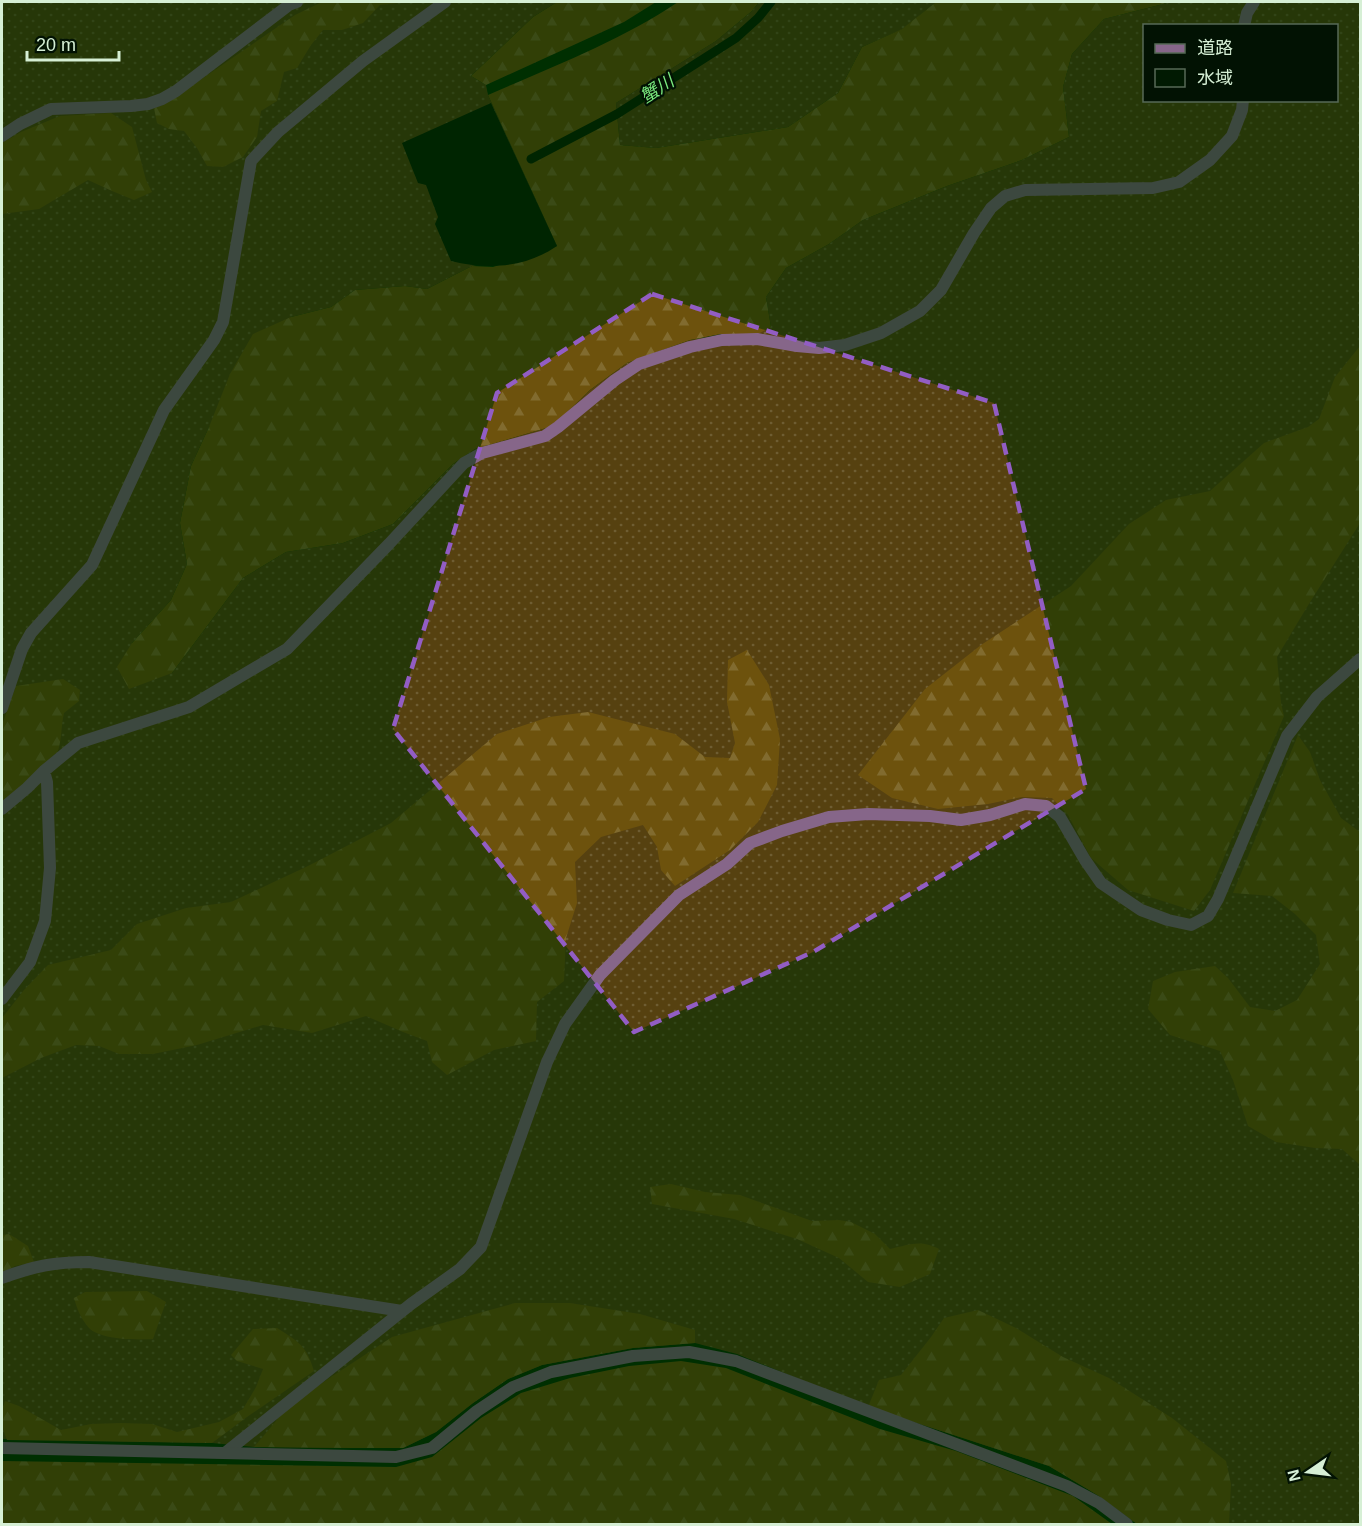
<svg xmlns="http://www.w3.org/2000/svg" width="1362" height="1526" viewBox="0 0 1362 1526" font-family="Helvetica,'Noto Sans JP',sans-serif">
<defs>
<pattern id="grass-dots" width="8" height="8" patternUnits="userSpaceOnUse" patternTransform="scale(1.5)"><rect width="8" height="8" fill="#564110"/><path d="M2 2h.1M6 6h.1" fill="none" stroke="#6e5d32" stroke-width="1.8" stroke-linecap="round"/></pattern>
<pattern id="forest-firs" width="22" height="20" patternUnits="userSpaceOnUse" patternTransform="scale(1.5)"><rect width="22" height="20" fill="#6d520d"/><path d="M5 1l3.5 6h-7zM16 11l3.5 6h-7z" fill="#816b2f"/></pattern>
</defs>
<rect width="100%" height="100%" fill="#002f02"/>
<!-- grass -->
<path fill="url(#grass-dots)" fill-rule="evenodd" d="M2 2H557L533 17 471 76 486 85 488 95 557 246 472 266 427 289 405 286 355 290 331 307 291 317 209 427 191 466 180 523 187 564 171 600 132 643 172 673 243 578 286 552 343 543 393 524 453 464 475 449 553 426 590 390 627 363 690 340 771 327 766 297 786 268 829 244 863 220 947 186 1022 160 1069 137 1063 87 1072 54 1104 19 1171 2H1360V1524H1137L1099 1496 1049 1466 868 1407 737 1354 695 1343 633 1348 542 1365 508 1379 473 1403 436 1432 403 1448H350L254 1447 212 1443 2 1439ZM1144 26H1336V100H1144Z
M759 2H936L903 29 862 47 838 93 788 127 656 148 620 145 616 103 716 41 752 11Z"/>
<!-- forest -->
<path fill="url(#forest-firs)" d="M322 2H400L398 3 380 5 363 23 342 30H323L311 45 297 68 284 72 277 101 261 111 257 137 243 157 223 167 207 166 197 148 184 131 169 129 157 123 154 108 163 105 174 98 295 15Z
M557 2H656L624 22 486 85 471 76 533 17Z
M678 2H759L752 11 716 41 616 103 620 145 656 148 788 127 838 93 862 47 902 29 936 2H1171L1104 19 1072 54 1063 87 1069 137 1022 160 947 186 863 220 829 244 786 268 766 297 771 327 758 334H721L690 340 627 363 590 390 553 426 475 449 453 464 393 524 343 543 286 552 243 578 172 673 129 689 117 667 132 643 171 600 187 564 180 523 191 466 209 427 230 374 253 334 291 317 331 307 355 290 405 286 427 289 472 266 493 267 557 246 488 95C552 67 620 41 678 2Z
M111 113 132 127 146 180 152 192 134 200 112 191 88 180 39 209 2 214V143L21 132 60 116Z
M1360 346V523L1307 607 1277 657 1281 703 1284 716 1210 890 1194 911 1128 890 1091 858 1068 815 1052 798 1022 797 988 804 938 809 892 798 858 775 925 689 981 645 1071 586 1129 524 1166 500 1210 491 1264 443 1308 427 1319 419 1335 377Z
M747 650 769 685 780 739 777 785 758 822 730 850 675 886 661 870 657 847 643 825 601 837 575 862 577 903 566 938 564 981 537 1002 536 1041 494 1050 447 1075 432 1062 427 1041 403 1032 366 1016 312 1033 263 1025 197 1045 153 1054H119L99 1046 76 1045 41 1058 2 1078V1018L24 990 48 965 111 950 137 924 186 908 231 902 308 866 391 823 497 734 549 717 588 712 675 734 705 757 730 758 735 743 727 702 728 660Z
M63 679 80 690 79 701 64 713C61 726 62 738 58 751L2 804V725L16 686Z
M1298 735 1310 752 1320 780 1341 818 1360 832V1165L1342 1149 1315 1148 1276 1142 1248 1126 1233 1080 1220 1051 1170 1035 1148 1009 1153 981 1175 972 1215 966 1228 978 1250 1007 1275 1011 1297 1000 1320 964 1316 935 1295 914 1272 896 1233 893Z
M671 1184 705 1192 740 1195 812 1221 839 1220 851 1222 875 1234 890 1249C909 1245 920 1239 939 1249L930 1274 900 1287 868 1282 839 1258 797 1239 734 1219 652 1204 650 1187Z
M9 1234 28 1246 34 1262 15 1266 2 1273V1235Z
M147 1291 166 1302 153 1339C137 1340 101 1340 89 1328 81 1319 77 1309 74 1298L85 1292Z
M515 1303H570L640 1314 695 1330V1343L633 1348 542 1365 508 1379 473 1403 436 1432 403 1448H350L254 1447 287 1408 328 1379 392 1337Z
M978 1310 1016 1328 1063 1357 1109 1378 1172 1418 1226 1461 1231 1484 1229 1524H1137L1099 1496 1049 1466 868 1407 879 1380 901 1375 931 1337 944 1318Z
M277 1328C299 1342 306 1345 314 1371L247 1417 212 1443 7 1440C1 1427 0 1414 5 1401L19 1406 61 1430 91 1424 121 1423 152 1424 177 1432 219 1422 243 1409 256 1387 263 1369 237 1361 231 1355 253 1329Z
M681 1361 726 1368 880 1429 956 1451 1073 1496 1112 1524H2V1461L396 1467 432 1457 481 1418 521 1393 570 1378 629 1366Z"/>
<!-- water -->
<path fill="#011a02" d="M491 103 557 246C525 268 488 270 451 261L435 224 438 217 426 185 418 183 402 143Z"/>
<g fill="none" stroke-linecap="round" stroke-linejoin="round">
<!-- stream -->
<path stroke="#011a02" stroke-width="9" d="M531 159 617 114 736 38 758 18 771 2"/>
<!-- lane -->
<path stroke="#866689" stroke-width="12" d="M1244 26 1247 13 1254 2
M2 136 20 124 51 109 131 106 148 104 162 99 176 91 289 5 297 2
M2 708 22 649 31 633 92 565 164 410 214 340 223 322 251 161 278 132 363 61 445 2
M2 809 27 788 44 771 78 743 189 707 287 649 389 544 464 463 482 453 545 436 558 427 615 380 639 364 690 347 722 340 757 339 797 346 819 348 845 345 881 333 920 311 941 290 974 233 991 208 1005 196 1025 190 1153 188 1179 182 1210 160 1232 136 1242 110 1243 100
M2 999 30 962 45 921 50 868 47 782 44 771
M2 1278C34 1266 54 1262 89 1262L402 1311
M225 1453 411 1304 460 1269 481 1247 547 1062 565 1024 600 975 679 895 727 864 750 843 782 831 829 817 868 814 930 816 961 820 990 815 1025 804 1046 806 1060 817 1085 860 1101 883 1141 910 1168 920 1191 925 1208 916 1218 899 1287 736 1317 697 1360 659"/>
<!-- street -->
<path stroke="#866689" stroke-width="12" d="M2 1448 396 1457 432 1448 477 1411 513 1387 551 1372 633 1356 689 1352 736 1361 1067 1486 1099 1503 1127 1524"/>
</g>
<!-- marked area -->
<path d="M0 0H1362V1526H0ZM652 294 994 403 1086 789 813 952 634 1032 393 729 497 393Z" fill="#002f02" fill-opacity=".55" fill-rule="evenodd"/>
<path fill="none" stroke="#925dc4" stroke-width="4.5" stroke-dasharray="12 8" stroke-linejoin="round" d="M652 294 994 403 1086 789 813 952 634 1032 393 729 497 393Z"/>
<g text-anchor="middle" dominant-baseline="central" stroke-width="4.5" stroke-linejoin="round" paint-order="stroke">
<!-- water labels -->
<g font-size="18" font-style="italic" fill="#7ae97e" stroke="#021203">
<text transform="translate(657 89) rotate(-33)">蟹川</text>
</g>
</g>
<!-- border -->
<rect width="1362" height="1526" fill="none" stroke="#d6efd5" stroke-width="6"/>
<!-- legend -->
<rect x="1143" y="24" width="195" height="78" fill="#021203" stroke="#576a57" stroke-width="1.5"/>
<rect x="1155" y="44" width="30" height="9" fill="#866689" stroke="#576a57" stroke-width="1.5"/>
<text x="1197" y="54" font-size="18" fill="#d6efd5">道路</text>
<rect x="1155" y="69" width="30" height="18" fill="#011a02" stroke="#576a57" stroke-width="1.5"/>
<text x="1197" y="84" font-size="18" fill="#d6efd5">水域</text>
<!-- north arrow -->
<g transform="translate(1308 1472) rotate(256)" stroke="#021203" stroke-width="4.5" paint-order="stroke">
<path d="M0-4.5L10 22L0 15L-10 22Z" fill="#d6efd5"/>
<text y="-9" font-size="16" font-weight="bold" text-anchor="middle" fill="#d6efd5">N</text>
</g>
<!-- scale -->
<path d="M27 51v9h92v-9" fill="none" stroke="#d6efd5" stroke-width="3"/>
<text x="36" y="51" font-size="18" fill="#d6efd5" stroke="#021203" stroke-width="4.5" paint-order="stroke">20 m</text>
</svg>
